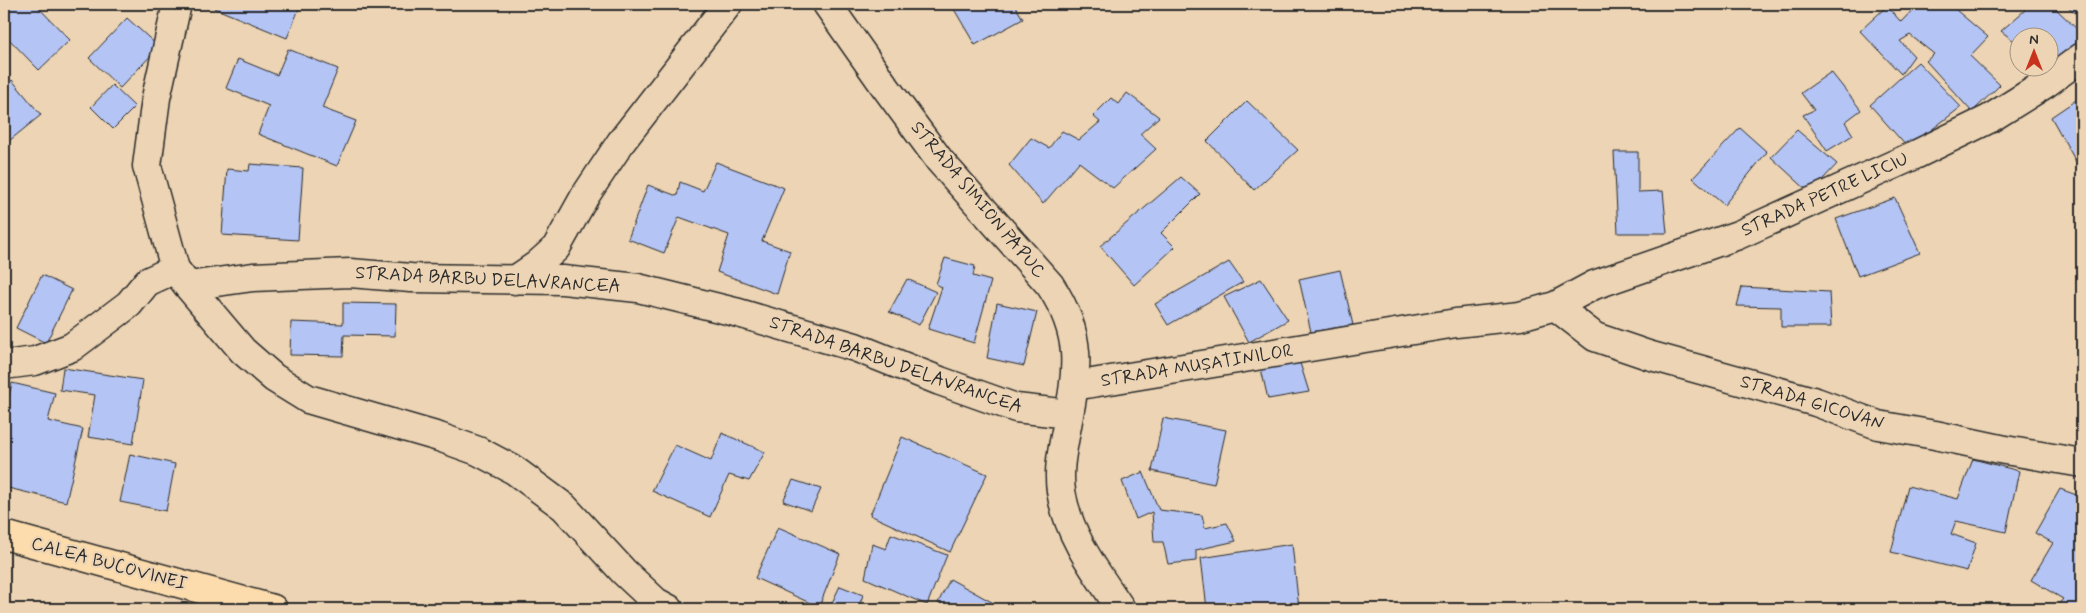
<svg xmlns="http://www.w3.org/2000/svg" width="2086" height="613" viewBox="0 0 2086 613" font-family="Mynerve,sans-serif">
<rect width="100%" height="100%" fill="#ecd4b4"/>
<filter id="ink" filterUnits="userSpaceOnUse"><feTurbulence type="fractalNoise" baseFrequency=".02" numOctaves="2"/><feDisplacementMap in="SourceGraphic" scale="10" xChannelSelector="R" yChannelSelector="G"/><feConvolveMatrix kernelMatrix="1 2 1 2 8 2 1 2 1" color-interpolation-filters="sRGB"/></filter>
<g filter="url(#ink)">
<!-- building -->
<path fill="#b4c4f4" stroke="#2b2b2b" d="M4 4H35L70 40 39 70 4 34Z
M67 4H76L72 9Z
M216 4H301L287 38 214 8Z
M951 4H1014L1023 19 975 45Z
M1918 4H1949L1988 37 1970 56 2000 85 1972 112 1926 61 1934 54 1910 35 1900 41 1914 56 1901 74 1860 31 1887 6 1901 22Z
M2019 4H2051L2082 34V44L2048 76 2037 68H2048V38H2018V44L2001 31 2025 10Z
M2065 4H2082V16L2081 18Z
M127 18 159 47 120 88 89 58Z
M288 49 338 69 322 108 356 121 337 166 258 134 269 106 226 88 238 59 277 75Z
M1918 62 1961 107 1908 148 1870 105Z
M1831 72 1861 110 1845 122 1853 135 1827 151 1803 115 1814 110 1801 93Z
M12 80 41 115 4 145V87Z
M112 85 135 107 113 129 91 107Z
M1127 93 1159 117 1140 134 1156 149 1113 188 1079 162 1043 204 1009 165 1031 138 1049 148 1062 131 1079 140 1100 122 1093 116 1111 98 1119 104Z
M2082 96V165L2079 167 2051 117Z
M1247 101 1298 150 1254 190 1207 141Z
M1740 128 1767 152 1724 205 1693 178Z
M1797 130 1837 164 1810 193 1771 157Z
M1614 152H1638V192L1663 191 1667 233H1618Z
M716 162 784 188 762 241 790 251 777 294 717 272 729 235 679 217 664 253 628 239 648 185 677 196 680 182 703 191Z
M250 164 303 168 298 240 222 235 227 169 249 171Z
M1181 177 1200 194 1161 233 1175 247 1134 285 1100 246Z
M1895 198 1920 253 1858 276 1836 219Z
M945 258 975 266 973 276 991 281 974 343 928 329 942 287 936 284Z
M1229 262 1243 282 1168 325 1155 304Z
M1340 270 1353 325 1311 332 1299 279Z
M42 275 72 290 46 343 16 328Z
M907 279 936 292 919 325 889 312Z
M1261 279 1288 320 1249 342 1224 297Z
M1742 287 1829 292 1831 327H1781V307L1737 306Z
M343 303 396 304 395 336 344 335 343 356 290 355 291 322 343 324Z
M997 303 1037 312 1024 366 987 358Z
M1300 363 1309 392 1268 399 1261 369Z
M63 368 143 380 133 444 88 437 95 395 60 390Z
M12 383 55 393 48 421 83 429 66 502 4 487V416Z
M1163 418 1226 430 1214 484 1152 471Z
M722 433 765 452 749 481 729 475 710 517 652 491 675 445 711 461Z
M902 437 987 474 950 552 870 515Z
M130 454 175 464 166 511 120 502Z
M1973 459 2019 471 2006 532 1956 521 1951 534 1976 543 1967 571 1891 552 1908 486 1958 499Z
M1143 472 1159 510 1202 515 1205 528 1227 523 1236 541 1196 550V561L1168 564 1163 542H1154L1152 512 1136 519 1122 481Z
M793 480 821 489 811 511 783 501Z
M2060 489 2082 497V609H2054L2063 599 2031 580 2053 543 2035 533Z
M778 527 840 554 819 607 755 578Z
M891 534 947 555 927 605 865 578 872 544 886 549Z
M1292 544 1299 609H1207L1201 558Z
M950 579 999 606 997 609H950L938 603Z
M840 586 863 595 858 609H829Z"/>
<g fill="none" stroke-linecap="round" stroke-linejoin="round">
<defs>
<path id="minor" d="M177 4 156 98 147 166 175 269 188 286 243 351 274 378 308 399 439 437 478 451 514 470 564 507 624 572 656 602 669 609
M827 4 884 85 940 161 1050 285C1085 338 1077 372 1066 431 1062 452 1058 470 1061 491 1068 536 1097 573 1121 609
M515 280 537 265 556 248 585 196 621 142 728 4
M188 286 253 277 350 273 411 278 563 280 638 288 735 312 855 347 940 381 1016 408 1069 414
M1555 306 1595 337 1648 355 1816 402 1878 425 1935 435 2005 450 2082 463
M4 365 35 361 72 347 129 304 147 282 175 269
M1074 386 1456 323 1520 316 1555 306 1594 285 1738 235 1915 155 1989 119 2045 84 2082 57"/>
<path id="highway" d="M4 535 273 609"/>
</defs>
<!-- minor casing -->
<use href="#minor" stroke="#2b2b2b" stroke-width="31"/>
<!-- highway casing -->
<use href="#highway" stroke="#2b2b2b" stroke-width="31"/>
<!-- minor -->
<use href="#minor" stroke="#ecd4b4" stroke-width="28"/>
<!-- highway -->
<use href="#highway" stroke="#fcdcac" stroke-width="28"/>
</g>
</g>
<g text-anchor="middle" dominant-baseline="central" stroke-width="4.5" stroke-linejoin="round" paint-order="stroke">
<!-- street labels -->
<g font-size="18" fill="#2b2b2b" stroke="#ecd4b4">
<text transform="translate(1825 195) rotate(-24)">STRADA PETRE LICIU</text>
<text transform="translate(978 200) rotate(50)">STRADA SIMION PAPUC</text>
<text transform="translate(488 280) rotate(3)">STRADA BARBU DELAVRANCEA</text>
<text transform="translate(896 365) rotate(19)">STRADA BARBU DELAVRANCEA</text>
<text transform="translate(1197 366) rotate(-9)">STRADA MUȘATINILOR</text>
<text transform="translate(1812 403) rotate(17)">STRADA GICOVAN</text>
<text transform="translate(109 564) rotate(15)">CALEA BUCOVINEI</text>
</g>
</g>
<!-- margin -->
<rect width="2086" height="613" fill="none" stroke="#ecd4b4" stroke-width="20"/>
<rect x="10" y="10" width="2066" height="593" fill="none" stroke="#2b2b2b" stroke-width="2" filter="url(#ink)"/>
<!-- north arrow -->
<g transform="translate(2034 52)"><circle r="24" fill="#ecd4b4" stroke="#9f907d"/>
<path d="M0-4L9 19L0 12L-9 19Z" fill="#c8321e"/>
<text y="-8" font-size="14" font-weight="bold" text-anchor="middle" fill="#2b2b2b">N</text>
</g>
</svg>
